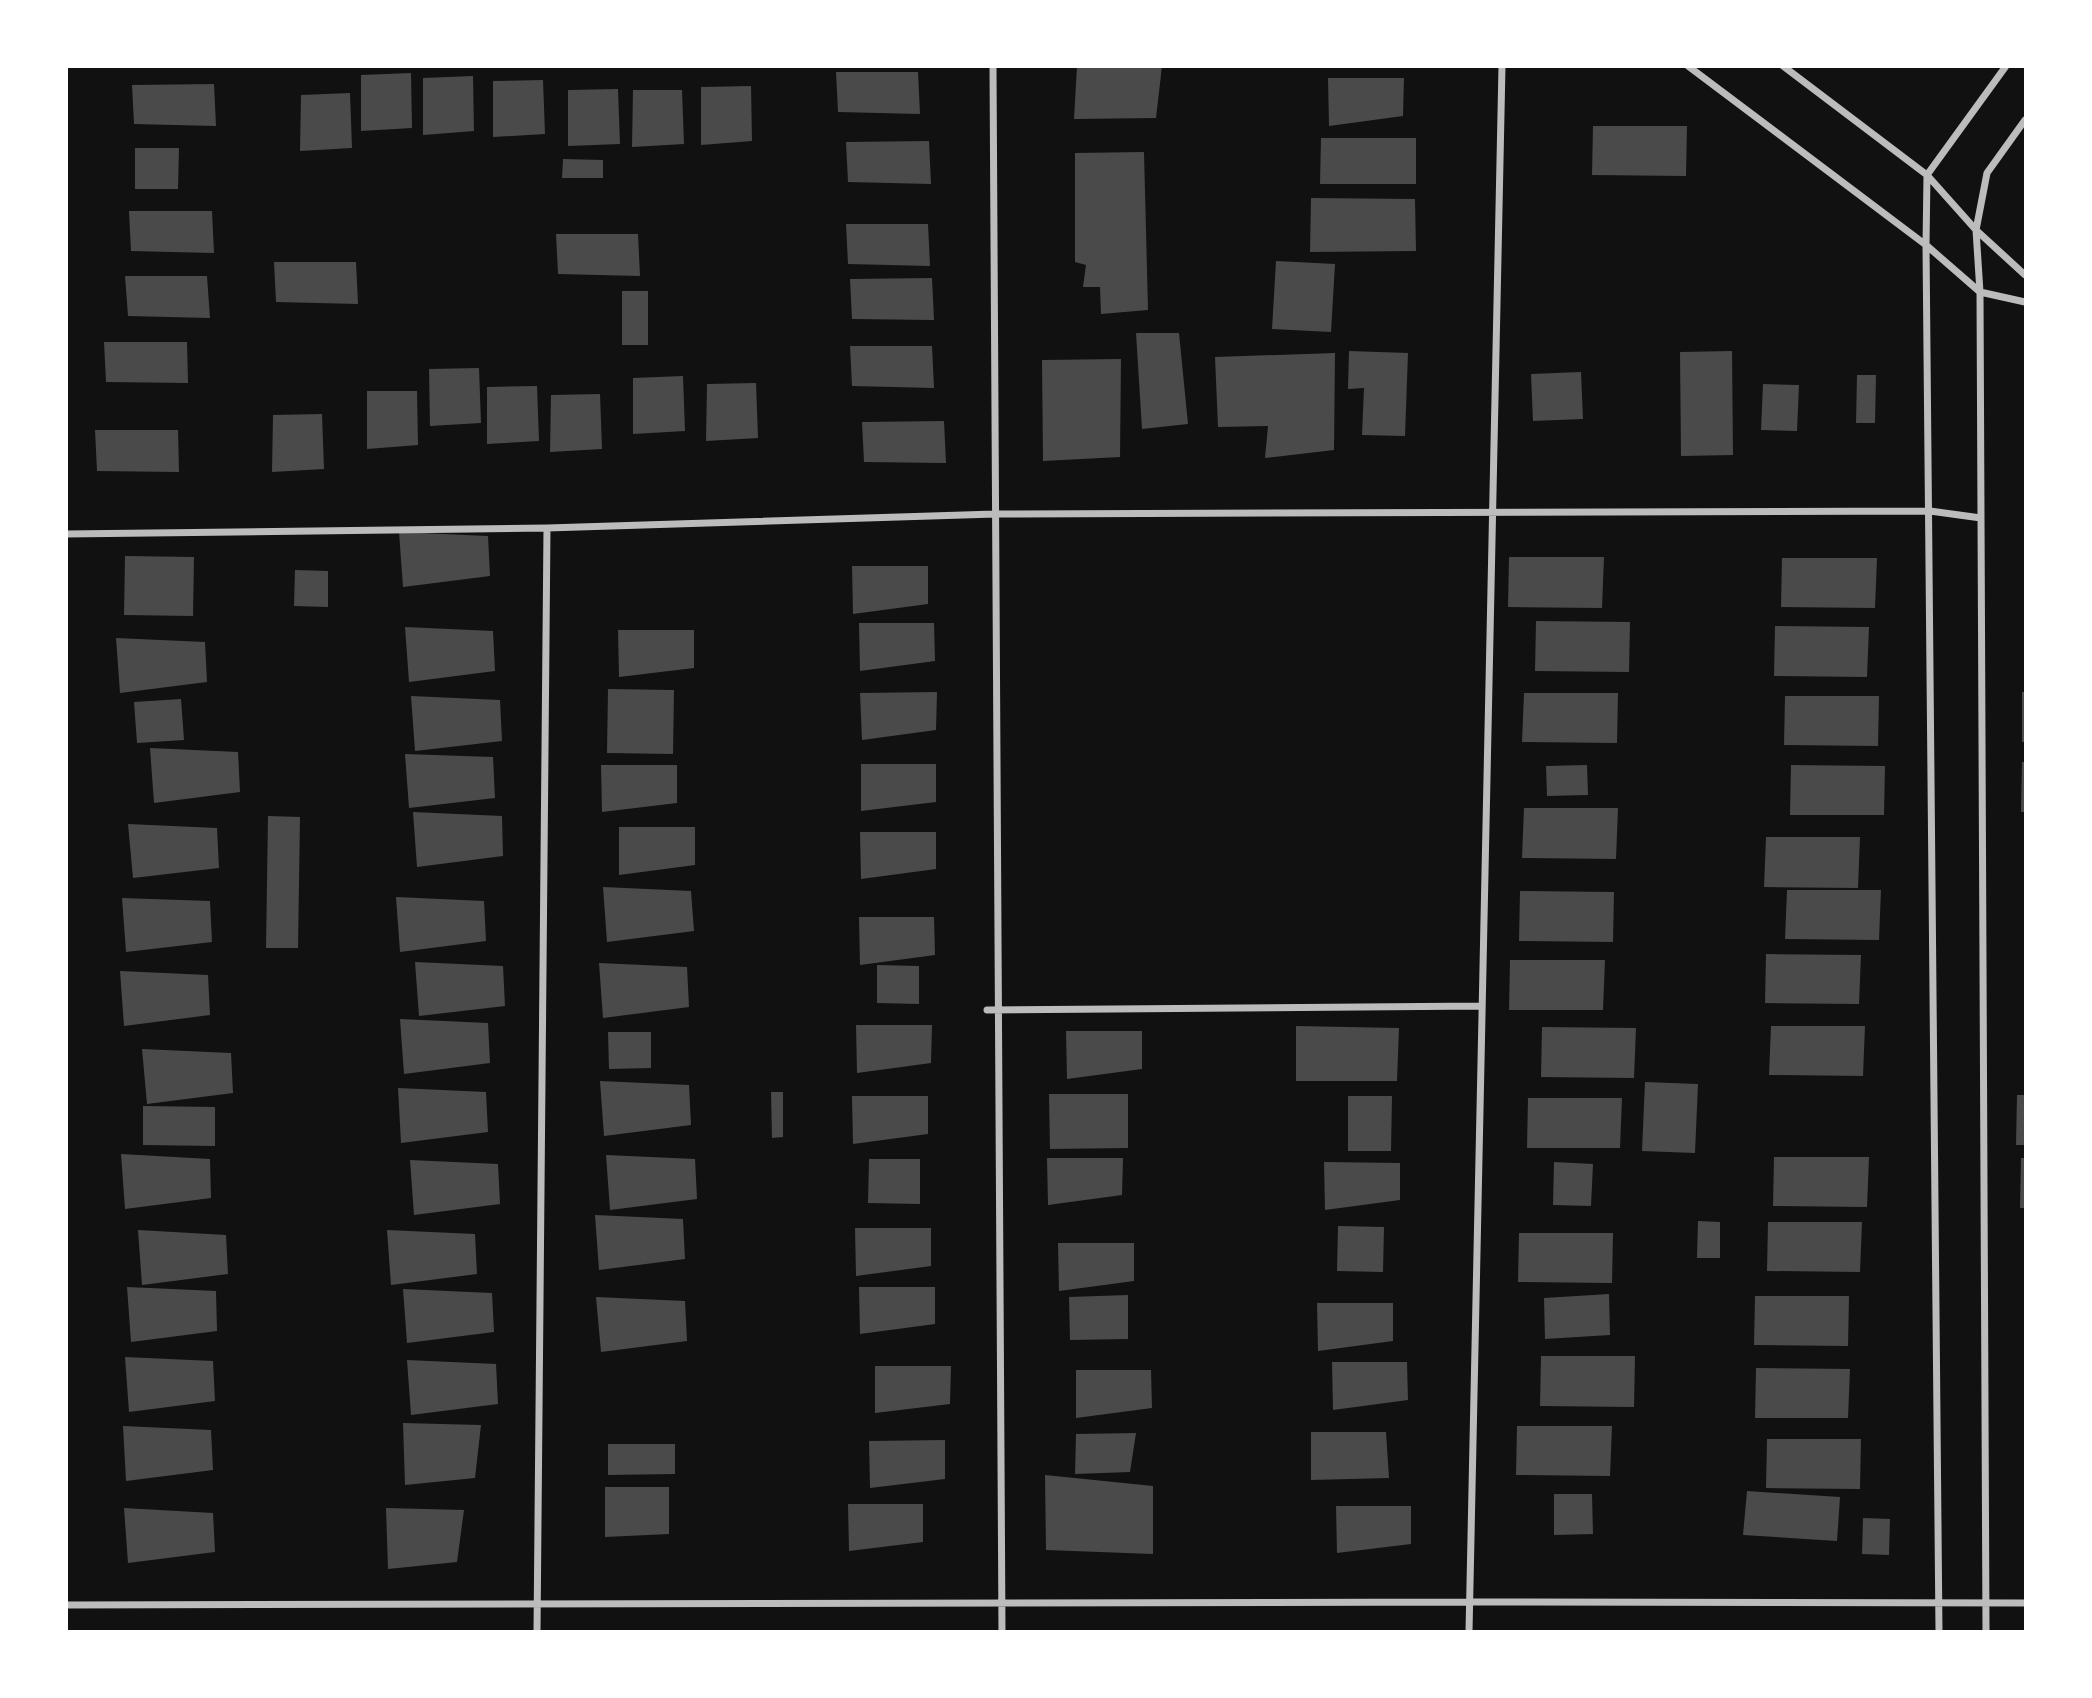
<svg xmlns="http://www.w3.org/2000/svg" width="2092" height="1698" viewBox="0 0 2092 1698" font-family="Figtree,sans-serif">
<rect width="100%" height="100%" fill="#111"/>
<!-- building -->
<path fill="#4a4a4a" d="M1077 66H1162L1156 118 1074 119Z
M836 72H918L920 114 838 112Z
M411 73 412 128 361 131V75Z
M473 76 474 131 423 135V78Z
M1328 78H1404L1403 116 1329 126Z
M543 80 545 134 493 137V81Z
M214 84 216 126 134 124 132 85Z
M751 86 752 141 701 145V87Z
M618 89 620 144 568 146V90Z
M633 90H682L684 144 632 147Z
M350 93 352 148 300 151 301 95Z
M1593 126H1687L1686 176 1592 175Z
M1321 138H1416V184H1320Z
M929 141 931 184 848 182 846 142Z
M135 148H179L178 189H135Z
M1144 152 1148 310 1101 314 1100 287H1083L1086 265 1075 262V153Z
M563 159 603 160V178H562Z
M1311 198 1415 199 1416 251 1310 252Z
M129 211H212L214 253 131 251Z
M846 224H928L930 266 848 264Z
M556 234H638L640 276 558 274Z
M1276 261 1335 264 1331 332 1272 329Z
M274 262H356L358 304 276 302Z
M125 276H207L210 318 128 316Z
M932 278 934 320 852 319 850 279Z
M622 291H648V345H622Z
M1136 333H1179L1188 424 1142 429Z
M104 342H187L188 383 106 382Z
M850 346H932L934 388 852 386Z
M1349 351 1408 353 1405 436 1362 435 1364 388 1348 389Z
M1732 351 1733 455 1681 456 1680 352Z
M1335 353 1334 450 1265 458 1268 426 1218 427 1215 357Z
M1121 359 1120 457 1043 461 1042 360Z
M479 368 481 423 430 426 429 369Z
M1581 372 1583 419 1533 421 1531 374Z
M1857 375H1876L1875 423H1856Z
M683 376 685 431 633 434V378Z
M756 383 758 438 706 441 707 384Z
M1763 384 1799 385 1797 431 1761 430Z
M537 386 539 441 487 444V387Z
M367 391H417L418 445 367 449Z
M600 394 602 449 550 452 551 395Z
M322 414 324 469 272 472 273 415Z
M944 421 946 463 864 462 862 422Z
M95 430H178L179 472 97 471Z
M399 532 488 536 490 576 403 587Z
M125 556 194 557 193 616 124 615Z
M1509 557H1604L1602 608 1508 607Z
M1782 558H1877L1875 608 1781 607Z
M852 566H928V604L853 614Z
M295 570 328 571V607L294 606Z
M1536 621 1630 622 1629 672 1535 671Z
M859 623H934L935 661 860 671Z
M1775 626 1869 627 1867 677 1774 676Z
M405 627 493 631 495 671 409 682Z
M618 630H694V668L619 677Z
M116 638 205 642 207 682 120 693Z
M608 689 674 690 673 754 607 753Z
M937 692 936 730 862 740 860 693Z
M2022 692H2025V742H2022Z
M1524 693H1618L1617 743 1522 742Z
M411 696 500 700 502 741 415 751Z
M1785 696H1879L1878 746 1784 745Z
M181 699 184 740 137 743 134 702Z
M150 748 238 752 240 792 154 803Z
M405 754 493 757 495 798 409 808Z
M2022 762H2025V812H2021Z
M861 764H936V802L861 811Z
M601 765H677V803L602 812Z
M1587 765 1588 795 1547 796 1546 766Z
M1791 765 1885 766 1884 815H1790Z
M1524 808H1618L1616 859 1522 858Z
M413 812 502 816 503 856 417 867Z
M268 816 300 817 298 948H266Z
M128 824 217 828 219 868 133 878Z
M619 827H695V865L619 875Z
M860 832H936V869L861 879Z
M1766 837H1860L1858 888 1764 887Z
M603 887 691 891 694 931 607 942Z
M1787 890H1881L1879 940 1785 939Z
M1520 891 1614 892 1613 942 1519 941Z
M396 897 484 901 486 941 400 952Z
M122 898 210 901 212 942 126 952Z
M859 917H934L935 955 860 965Z
M1766 954 1861 955 1859 1004 1765 1003Z
M1510 960H1605L1603 1010H1509Z
M415 962 503 966 505 1006 419 1016Z
M599 963 687 967 689 1007 603 1018Z
M877 965 919 966V1004L877 1003Z
M120 971 208 975 210 1015 124 1026Z
M400 1019 488 1023 490 1063 404 1074Z
M856 1025H932L931 1063 857 1073Z
M1296 1026 1399 1028 1397 1081H1296Z
M1771 1026H1865L1863 1076 1769 1075Z
M1542 1027 1636 1028 1634 1078 1541 1077Z
M1066 1031H1142V1069L1067 1079Z
M608 1032H651V1068L609 1069Z
M142 1049 231 1053 233 1093 147 1104Z
M600 1081 689 1085 691 1125 604 1136Z
M1645 1082 1698 1084 1695 1153 1642 1151Z
M398 1088 486 1092 488 1132 401 1143Z
M771 1092H783V1137L772 1138Z
M1049 1094H1128V1148L1050 1149Z
M2017 1095H2025V1145H2016Z
M852 1096H928V1134L853 1144Z
M1348 1096H1392L1391 1151H1348Z
M1528 1098H1622L1620 1148H1527Z
M143 1106 215 1107V1146L143 1145Z
M121 1154 210 1159 211 1198 125 1209Z
M606 1155 695 1159 697 1199 610 1210Z
M1774 1157H1869L1867 1207 1773 1206Z
M1047 1158H1123L1122 1195 1048 1205Z
M2021 1158H2025V1208H2020Z
M869 1159H920V1204L868 1203Z
M410 1160 498 1164 500 1204 414 1215Z
M1324 1162 1400 1163V1200L1325 1210Z
M1554 1162 1593 1164 1591 1206 1553 1205Z
M595 1215 683 1219 685 1259 599 1270Z
M1698 1221 1720 1222V1258H1697Z
M1768 1222H1862L1860 1272 1767 1271Z
M1338 1226 1384 1227 1383 1272 1337 1271Z
M855 1228H931V1266L856 1276Z
M138 1230 226 1235 228 1274 142 1285Z
M387 1230 475 1234 477 1274 391 1285Z
M1519 1233H1613L1612 1283 1518 1282Z
M1058 1243H1134V1281L1059 1291Z
M127 1287 216 1291 217 1331 131 1342Z
M859 1287H935V1324L860 1334Z
M403 1289 492 1293 494 1332 407 1343Z
M1609 1294 1610 1335 1545 1339 1544 1298Z
M1128 1295V1339L1070 1340 1069 1297Z
M1755 1296H1849L1848 1346 1754 1345Z
M596 1297 685 1301 687 1341 601 1352Z
M1317 1303H1393V1341L1318 1351Z
M1541 1356H1635L1634 1407 1540 1406Z
M125 1357 213 1361 215 1401 129 1412Z
M407 1360 496 1364 498 1404 411 1415Z
M1332 1362H1407L1408 1400 1333 1410Z
M875 1366H951L950 1404 875 1413Z
M1756 1368 1850 1369 1848 1418H1755Z
M1076 1370H1151L1152 1408 1076 1418Z
M403 1423 481 1425 475 1478 405 1485Z
M123 1426 211 1430 213 1470 126 1481Z
M1517 1426H1612L1610 1476 1516 1475Z
M1311 1432H1386L1389 1478 1311 1480Z
M1136 1433 1130 1472 1075 1474 1076 1434Z
M1767 1439H1861L1860 1489 1766 1488Z
M945 1440V1479L870 1488 869 1441Z
M608 1444H675V1474L608 1475Z
M1045 1475 1153 1486V1554L1046 1550Z
M605 1487H669V1534L605 1537Z
M1747 1491 1840 1497 1837 1541 1743 1535Z
M1554 1494H1592L1593 1534 1554 1535Z
M848 1504H923V1542L849 1551Z
M1336 1506H1411V1544L1337 1553Z
M124 1508 213 1513 215 1552 128 1563Z
M386 1508 464 1510 457 1562 388 1569Z
M1863 1518 1890 1519 1889 1555 1862 1554Z"/>
<g fill="none" stroke-linecap="round" stroke-linejoin="round">
<!-- minor -->
<path stroke="#bcbcbc" stroke-width="7" d="M993 66 1002 1632
M1688 66 1926 245 1980 292 2025 302
M1783 66 1927 175 1976 230 2025 275
M66 534 547 528 995 514 1930 511 1981 518
M987 1010 1482 1006
M66 1605 1470 1602 2025 1603
M537 1632 547 528
M1469 1632 1502 66
M1939 1632 1926 245 1927 175 2006 66
M1986 1632 1980 292 1976 230 1987 173 2025 120"/>
</g>
<!-- border -->
<rect width="2092" height="1698" fill="none" stroke="#ffffff" stroke-width="136"/>
</svg>
